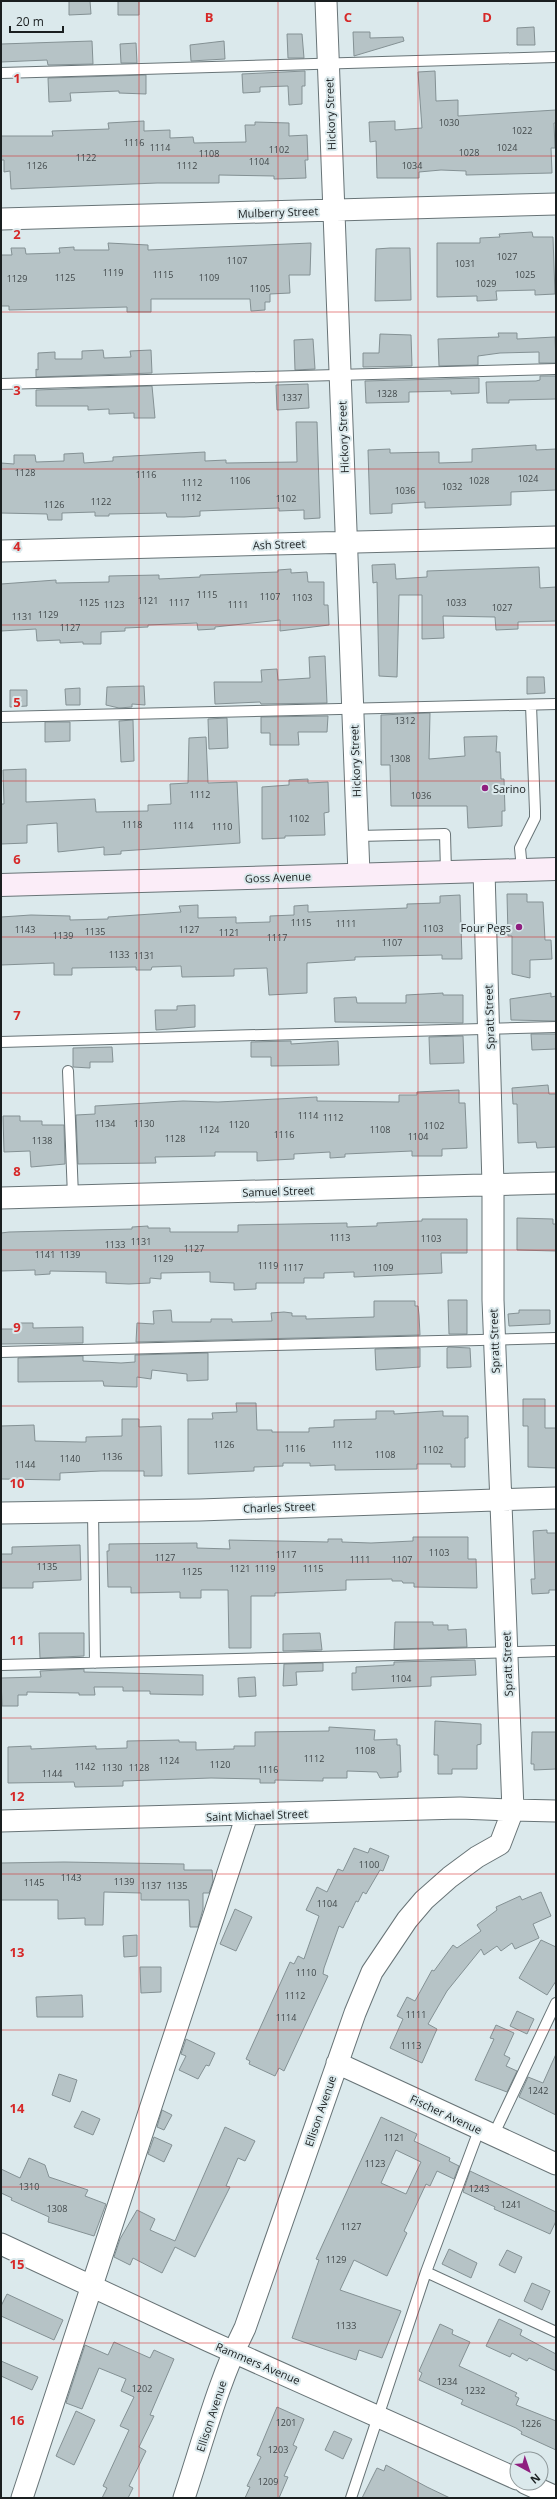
<svg xmlns="http://www.w3.org/2000/svg" width="557" height="2499" viewBox="0 0 557 2499" font-family="'Open Sans',sans-serif">
<rect width="100%" height="100%" fill="#dbe9ec"/>
<!-- building -->
<path fill="#b6c3c6" stroke="#849194" fill-rule="evenodd" d="M69 1H90L91 14 69 15Z
M118 1H139V15H118Z
M534 27 535 45H517V28Z
M353 32H370V38L403 37 404 41 354 56Z
M287 34H302L304 58H288Z
M92 41 93 64 48 65 47 60 1 62V44Z
M224 41 225 59 191 61 190 45Z
M136 43 137 63H121L120 44Z
M305 71V86H302V104L289 105 288 86 260 87V92L243 93 242 74Z
M435 71 436 101 458 100V116L556 110V123H554L555 148H551L552 173 466 175V171L441 170 419 172V178H377L376 141 370 142 369 122 395 121V130L422 128 418 72Z
M146 75V94L119 93V91L70 93 71 101 49 102 48 78Z
M144 121V131L170 130V138L193 137 194 143 246 142 245 125H255V122L289 123V136L307 135 308 160H305L306 178 274 179V176L219 175V183H157L11 189 10 171 4 172V160H1V136H53L52 131 109 129 108 123Z
M532 232 533 237H553L555 294 535 295V290L496 291 497 300 477 301V296L437 297V243H480V238L500 237 499 234Z
M108 243 148 245V250L311 243 310 275H289L290 293 270 294V302H265V310L251 311 250 299H151V312H127V307L9 310V306H1V255H12L11 248H25L26 254 60 253 59 248 74 247V250H109Z
M390 248H410L411 300 375 301 376 249Z
M498 333H517V339L555 337 556 363H539V352L500 353 478 356V365L439 366 438 339 499 337Z
M380 334 411 335 412 366 363 367V353H379Z
M313 339 315 369 295 370 294 340Z
M103 350 104 358 131 357 130 351 151 350 152 373 36 377V369L38 370V353L55 352V359H82V351Z
M540 376H556V399L509 400V403H487L486 382 536 381 540 380Z
M479 378V393L451 394V391L409 392V402L366 403 365 381Z
M308 384 309 408 277 410 276 385Z
M152 386 155 418H134V413L109 414V409L88 410V406H36V390Z
M296 422H317L320 518 304 519V510L279 511V508L200 511V516L184 517H167L166 513 109 514V516H95V512L62 513V520H48L47 514 1 513V463L14 464V455H35L36 462 64 461V454L83 453 84 463 113 461V457L205 452V461L226 460V463L297 462Z
M536 445V450L556 449V490L511 492V505L425 508V502L392 504V513L370 514 368 450 390 449V453L439 452V463L472 462V449Z
M395 564 396 579 427 577V571L539 567 540 588 556 587V621L518 622V629L496 630 495 617 443 616 444 638 422 639V595H399L397 677 379 676 377 582 373 583 372 565Z
M291 569V573L307 572 308 582H324V605H328L329 625 280 631V620L215 627V629L198 630 197 623 148 625V627L125 628V631L101 632V644H83V642L60 643V640L37 641 36 629 1 631V584L56 580V583L109 582V576L159 575V579L200 577V575L278 572V570Z
M325 656 327 703 261 704 260 702 215 704 214 682H262L261 670 277 669 278 680 310 678 309 657Z
M527 677H544L545 693 527 694Z
M144 686 145 705 132 704V707L119 708 106 705 107 687Z
M80 688V705H66L65 689Z
M10 690H27V706L10 707Z
M430 713 429 759 465 756 464 737 497 736 496 752H500L501 779H504L505 811H502V826L468 828 467 806H391L390 765H381V715Z
M328 716 327 732H298L299 745H270V733H261V717Z
M227 718 228 748 209 749 208 719Z
M133 720 134 761 121 762 119 721Z
M45 722H70V741L45 742Z
M206 737 208 783 237 782 240 843 121 851V854L104 855V847L58 852 57 823 27 825V843L1 844V804H4L3 770 26 769V802L95 799 96 812 148 811V805L171 804 170 784 188 783 189 738Z
M308 779V783L328 782 329 812 324 813 325 835 285 836V838L262 839V787L289 785V780Z
M507 894H527V902H543L545 940H551L552 959 530 960V978L512 974V936H508Z
M460 895 462 959H442V955L395 956 355 957V960L307 963V993L269 995 267 968 234 969V976L182 977 181 966 152 967 151 970H136V967L72 968V975H54V963L1 965V917L31 915 70 916V920L108 919V917L181 912 179 906 198 905V918L236 917V923L270 922V916L294 915V906L308 905V912L407 908V904L440 903V896Z
M443 993V995H463V1023L335 1022 334 998 356 997 357 1003H406V995Z
M551 993V997L556 996V1021L511 1020 510 999Z
M195 1005V1027L156 1030 155 1010H177V1006Z
M531 1034H556V1049L532 1050Z
M463 1036 464 1063 430 1064 429 1037Z
M291 1041V1044L338 1041 339 1065 271 1066V1057H251V1042Z
M112 1047 113 1062H90V1068L73 1067V1048Z
M548 1085 549 1094H556V1147L537 1148 536 1142 518 1143 517 1104H513L512 1088Z
M459 1090V1103H465L467 1148 442 1149V1156H412V1151L345 1154V1157L330 1158V1152L294 1154V1159L257 1161V1152H215V1156L155 1157 156 1163 78 1164 76 1115 95 1114V1106L183 1101 218 1102 317 1097V1101L399 1102V1095H417V1092Z
M3 1116H20V1121H42V1125H64L65 1164 31 1167 30 1151 4 1152Z
M517 1218 553 1219V1224H556V1251L517 1250Z
M422 1219H467V1253H441L442 1273 354 1277V1272L324 1273V1278H304V1283H256V1289L234 1290V1283L210 1282V1272L161 1273V1279L150 1278V1283L129 1284 106 1283V1272L50 1271V1274L35 1275V1270L1 1271V1233L9 1232 132 1229V1227L148 1226V1228H170V1232H238V1225L347 1223V1227L377 1226V1223L422 1221Z
M448 1300H467V1334H449Z
M374 1301H415V1306H418L419 1315 420 1335 136 1342 137 1323 154 1324 153 1311 171 1310 172 1322H211V1319H232V1322L272 1321 271 1313 284 1312 292 1313V1316H306V1319L374 1317Z
M519 1310H550V1324L509 1326 508 1314 519 1313Z
M18 1323H33V1328L83 1327V1343L1 1344V1329H19Z
M449 1347 470 1348 471 1367 447 1368V1348Z
M420 1348V1367L376 1370 375 1349Z
M208 1353V1380L187 1381V1374L152 1370 151 1379 137 1377V1387L104 1386 103 1381 18 1382V1358L83 1356V1361L121 1363 135 1362V1355Z
M523 1399H545V1428H556V1468L528 1467V1426H523Z
M236 1403H256L257 1430H272V1432H309V1428L334 1427V1420L376 1419V1411H394V1414L443 1411V1416H468V1438H465V1467H451V1464H417V1469L335 1470V1465L310 1466V1463H283V1466L254 1467V1471L188 1474V1419H213L212 1413 237 1412Z
M122 1419H139V1427L161 1426 162 1476H144V1471H101L60 1473V1480L1 1479V1426L34 1425 35 1441 81 1442H86V1437L122 1436Z
M547 1530V1533H556V1590H549V1593L532 1594 531 1579H535L533 1531Z
M413 1537H468V1559H476L477 1588 414 1587V1583H403L402 1581H392V1579L346 1580V1590L275 1593V1596H251V1648H229L228 1590H201V1598H180V1592L131 1593V1587H108L107 1551H109V1544L197 1543V1548L230 1549 229 1540 328 1542V1539H342V1542L371 1543 413 1541Z
M80 1545 81 1580 33 1582V1588H1V1554H12V1547Z
M395 1622H433V1625H448V1630L466 1629 467 1647 394 1649Z
M39 1633H84V1656L40 1658Z
M320 1633 322 1650 283 1651V1634Z
M475 1660 476 1675 431 1677V1686L352 1690V1673H356V1667L394 1665V1662Z
M323 1663V1671L296 1672 297 1685 283 1686 284 1664Z
M84 1669V1672L203 1675V1695L150 1694V1691H123V1687H94L95 1695H79V1693L27 1692V1695H18V1706H2L1 1678 41 1677 40 1671Z
M255 1677 256 1696 239 1697 238 1678Z
M435 1721 481 1724V1744L477 1745V1769H452V1774H438V1755H434Z
M329 1727 375 1730 374 1740 397 1739V1745H400L401 1772H398V1777L380 1778 377 1772 347 1771V1778H323V1781L275 1780V1783H260V1779L211 1778 123 1781V1786L75 1787 74 1782 8 1783V1747L31 1746V1749L96 1746V1749L127 1748V1741L179 1740V1742H196V1750L234 1749V1746H255V1732L329 1731Z
M532 1732H556V1769L534 1770V1764H531Z
M354 1848 368 1853 370 1848 389 1856 383 1871 380 1870 366 1894 363 1892 358 1902 356 1901 343 1928 339 1926 324 1968 323 1974 328 1976 284 2071 279 2068 275 2076 249 2064 250 2061 246 2059 290 1962 294 1964 298 1956 304 1959 319 1916 306 1910 317 1887 327 1892 338 1869 343 1871Z
M64 1862 184 1864V1870H212L213 1881 209 1893H203V1909L198 1927H190L189 1900H141V1893L104 1892 103 1925H85V1918L58 1919V1900H1V1863Z
M541 1892 551 1916 533 1924 539 1938 515 1949 512 1943 501 1951 497 1946 484 1955 481 1949 447 1991 428 2024 437 2029 422 2063 390 2048 403 2019 397 2016 407 1997 415 2001 432 1970 434 1971 453 1945 457 1948 481 1931 477 1925 497 1910 496 1907 520 1896 522 1900Z
M235 1909 252 1917 236 1951 220 1944Z
M137 1935V1956L124 1957 123 1936Z
M541 1940 556 1947V1981L547 1995 519 1978Z
M140 1967H161V1992L141 1993Z
M82 1995 83 2017H37L36 1997Z
M517 2011 534 2019 527 2034 510 2026Z
M496 2025 514 2033 504 2055 510 2058 506 2066 517 2071 507 2092 475 2080 494 2039 490 2038Z
M186 2039 215 2053 209 2066 206 2065 198 2079 179 2070 186 2056 181 2054Z
M556 2054V2115L519 2097 528 2077 543 2083Z
M59 2074 77 2080 70 2102 52 2095Z
M162 2110 172 2115 164 2130 157 2127Z
M82 2111 100 2119 93 2135 74 2127Z
M381 2117 417 2134 414 2141 450 2158 449 2161 459 2166 454 2179 437 2171 430 2186 426 2184 404 2231 407 2233 387 2276 354 2260 340 2290 401 2311 382 2358 359 2350 356 2360 292 2338 319 2260 316 2259ZM396 2150 421 2162 406 2194 381 2183Z
M225 2127 255 2141 245 2161 238 2158 226 2186 230 2187 195 2257 175 2247 162 2273 133 2258 130 2265 114 2257 120 2239 137 2210 155 2219 150 2230 175 2241Z
M154 2137 172 2145 164 2162 148 2154Z
M29 2158 45 2165 49 2177 88 2190 85 2196 106 2204 94 2236 48 2222 49 2217 11 2200 12 2198 1 2193V2169L20 2178Z
M470 2171 556 2212V2221L550 2234 494 2209 495 2207 463 2192Z
M449 2249 477 2263 471 2278 442 2264Z
M507 2250 522 2257 515 2273 499 2265Z
M532 2283 550 2291 542 2310 524 2301Z
M7 2294 63 2320 54 2340 1 2316V2306Z
M499 2319 522 2330 520 2335 556 2354V2371L529 2358 527 2361 512 2353 510 2357 486 2346Z
M440 2324 453 2330 452 2334 470 2342 459 2366 517 2393 515 2396 519 2398 516 2405 556 2421V2450L521 2434 522 2432 516 2428 461 2404 463 2400 419 2380 422 2373 419 2371Z
M114 2342 150 2358 154 2350 174 2359 150 2415 154 2416 139 2447 146 2451 129 2486 133 2488 128 2498H102L107 2488 103 2486 129 2430 120 2426 134 2397 121 2391 126 2379 99 2368 82 2409 66 2403 85 2345 108 2355Z
M1 2361 38 2377 32 2390 1 2376Z
M277 2407 304 2419 293 2445 297 2447 284 2476 288 2477 279 2498H245L250 2487 247 2486 261 2457 257 2455Z
M76 2411 95 2420 74 2465 56 2456Z
M334 2431 352 2439 343 2459 325 2450Z
M386 2465 427 2487 450 2498H362L377 2468 384 2471Z"/>
<g fill="none" stroke-linecap="round" stroke-linejoin="round">
<defs>
<path id="service" d="M1 73 556 57
M1 384 556 369
M1 717 556 704
M358 836 445 834 446 872
M522 870 520 848 535 818V811L531 705
M1 1042 556 1027
M68 1071 73 1196
M1 1352 556 1338
M93 1511 95 1663
M1 1665 556 1651
M493 2136 556 2003
M426 2272 479 2130
M351 2498 426 2272 556 2332"/>
<path id="minor" d="M326 1 359 874
M1 219 556 204
M1 551 556 537
M1 1198 556 1183
M1 1513 200 1510 556 1498
M1 1821 460 1808 513 1810 493 1300V1185L484 871
M337 2063 556 2164
M1 2244 209 2341 517 2479
M525 2483 556 2497
M22 2498 247 1815
M184 2498C203 2441 218 2382 245 2328L355 2013 372 1972 407 1920 424 1900 450 1877 477 1857 500 1844 513 1810 556 1811"/>
<path id="secondary" d="M1 885 556 869"/>
</defs>
<!-- service casing -->
<use href="#service" stroke="#687477" stroke-width="12"/>
<!-- minor casing -->
<use href="#minor" stroke="#687477" stroke-width="23"/>
<!-- secondary casing -->
<use href="#secondary" stroke="#687477" stroke-width="24"/>
<!-- service -->
<use href="#service" stroke="#fff" stroke-width="10"/>
<!-- minor -->
<use href="#minor" stroke="#fff" stroke-width="21"/>
<!-- secondary -->
<use href="#secondary" stroke="#fbedf8" stroke-width="22"/>
</g>
<!-- grid -->
<path fill="none" stroke="#d62828" stroke-width="1" stroke-opacity="0.55" d="M139 1V2498M278 1V2498M418 1V2498M1 156H556M1 312H556M1 469H556M1 625H556M1 781H556M1 937H556M1 1093H556M1 1250H556M1 1406H556M1 1562H556M1 1718H556M1 1874H556M1 2030H556M1 2187H556M1 2343H556"/>
<!-- markers -->
<g fill="#8f1e7f" stroke="#dbe9ec" stroke-width="1.5">
<circle cx="485" cy="788" r="4"/>
<circle cx="519" cy="927" r="4"/>
</g>
<g text-anchor="middle" dominant-baseline="central" stroke-width="4" stroke-linejoin="round" paint-order="stroke">
<!-- number labels -->
<g font-size="9" fill="#41484a">
<text x="449" y="122">1030</text>
<text x="522" y="130">1022</text>
<text x="134" y="142">1116</text>
<text x="160" y="147">1114</text>
<text x="507" y="147">1024</text>
<text x="279" y="149">1102</text>
<text x="469" y="152">1028</text>
<text x="209" y="153">1108</text>
<text x="86" y="157">1122</text>
<text x="259" y="161">1104</text>
<text x="37" y="165">1126</text>
<text x="187" y="165">1112</text>
<text x="412" y="165">1034</text>
<text x="507" y="256">1027</text>
<text x="237" y="260">1107</text>
<text x="465" y="263">1031</text>
<text x="113" y="272">1119</text>
<text x="163" y="274">1115</text>
<text x="525" y="274">1025</text>
<text x="65" y="277">1125</text>
<text x="209" y="277">1109</text>
<text x="17" y="278">1129</text>
<text x="486" y="283">1029</text>
<text x="260" y="288">1105</text>
<text x="387" y="393">1328</text>
<text x="292" y="397">1337</text>
<text x="25" y="472">1128</text>
<text x="146" y="474">1116</text>
<text x="528" y="478">1024</text>
<text x="240" y="480">1106</text>
<text x="479" y="480">1028</text>
<text x="192" y="482">1112</text>
<text x="452" y="486">1032</text>
<text x="405" y="490">1036</text>
<text x="191" y="497">1112</text>
<text x="286" y="498">1102</text>
<text x="101" y="501">1122</text>
<text x="54" y="504">1126</text>
<text x="207" y="594">1115</text>
<text x="270" y="596">1107</text>
<text x="302" y="597">1103</text>
<text x="148" y="600">1121</text>
<text x="89" y="602">1125</text>
<text x="179" y="602">1117</text>
<text x="456" y="602">1033</text>
<text x="114" y="604">1123</text>
<text x="238" y="604">1111</text>
<text x="502" y="607">1027</text>
<text x="48" y="614">1129</text>
<text x="22" y="616">1131</text>
<text x="70" y="627">1127</text>
<text x="405" y="720">1312</text>
<text x="400" y="758">1308</text>
<text x="200" y="794">1112</text>
<text x="421" y="795">1036</text>
<text x="299" y="818">1102</text>
<text x="132" y="824">1118</text>
<text x="183" y="825">1114</text>
<text x="222" y="826">1110</text>
<text x="301" y="922">1115</text>
<text x="346" y="923">1111</text>
<text x="433" y="928">1103</text>
<text x="25" y="929">1143</text>
<text x="189" y="929">1127</text>
<text x="95" y="931">1135</text>
<text x="229" y="932">1121</text>
<text x="63" y="935">1139</text>
<text x="277" y="937">1117</text>
<text x="392" y="942">1107</text>
<text x="119" y="954">1133</text>
<text x="144" y="955">1131</text>
<text x="308" y="1115">1114</text>
<text x="333" y="1117">1112</text>
<text x="105" y="1123">1134</text>
<text x="144" y="1123">1130</text>
<text x="239" y="1124">1120</text>
<text x="434" y="1125">1102</text>
<text x="209" y="1129">1124</text>
<text x="380" y="1129">1108</text>
<text x="284" y="1134">1116</text>
<text x="418" y="1136">1104</text>
<text x="175" y="1138">1128</text>
<text x="42" y="1140">1138</text>
<text x="340" y="1237">1113</text>
<text x="431" y="1238">1103</text>
<text x="141" y="1241">1131</text>
<text x="115" y="1244">1133</text>
<text x="194" y="1248">1127</text>
<text x="45" y="1254">1141</text>
<text x="70" y="1254">1139</text>
<text x="163" y="1258">1129</text>
<text x="268" y="1265">1119</text>
<text x="293" y="1267">1117</text>
<text x="383" y="1267">1109</text>
<text x="224" y="1444">1126</text>
<text x="342" y="1444">1112</text>
<text x="295" y="1448">1116</text>
<text x="433" y="1449">1102</text>
<text x="385" y="1454">1108</text>
<text x="112" y="1456">1136</text>
<text x="70" y="1458">1140</text>
<text x="25" y="1464">1144</text>
<text x="439" y="1552">1103</text>
<text x="286" y="1554">1117</text>
<text x="165" y="1557">1127</text>
<text x="360" y="1559">1111</text>
<text x="402" y="1559">1107</text>
<text x="47" y="1566">1135</text>
<text x="240" y="1568">1121</text>
<text x="265" y="1568">1119</text>
<text x="313" y="1568">1115</text>
<text x="192" y="1571">1125</text>
<text x="401" y="1678">1104</text>
<text x="365" y="1750">1108</text>
<text x="314" y="1758">1112</text>
<text x="169" y="1760">1124</text>
<text x="220" y="1764">1120</text>
<text x="85" y="1766">1142</text>
<text x="112" y="1767">1130</text>
<text x="139" y="1767">1128</text>
<text x="268" y="1769">1116</text>
<text x="52" y="1773">1144</text>
<text x="369" y="1864">1100</text>
<text x="71" y="1877">1143</text>
<text x="124" y="1881">1139</text>
<text x="34" y="1882">1145</text>
<text x="151" y="1885">1137</text>
<text x="177" y="1885">1135</text>
<text x="327" y="1903">1104</text>
<text x="306" y="1972">1110</text>
<text x="295" y="1995">1112</text>
<text x="416" y="2014">1111</text>
<text x="286" y="2017">1114</text>
<text x="411" y="2045">1113</text>
<text x="538" y="2090">1242</text>
<text x="394" y="2137">1121</text>
<text x="375" y="2163">1123</text>
<text x="29" y="2186">1310</text>
<text x="479" y="2188">1243</text>
<text x="511" y="2204">1241</text>
<text x="57" y="2208">1308</text>
<text x="351" y="2226">1127</text>
<text x="336" y="2259">1129</text>
<text x="346" y="2325">1133</text>
<text x="447" y="2381">1234</text>
<text x="142" y="2388">1202</text>
<text x="475" y="2390">1232</text>
<text x="286" y="2422">1201</text>
<text x="531" y="2423">1226</text>
<text x="278" y="2449">1203</text>
<text x="268" y="2481">1209</text>
</g>
<!-- street labels -->
<g font-size="11" fill="#1a1f20" stroke="#dbe9ec">
<text transform="translate(330 114) rotate(-92)">Hickory Street</text>
<text transform="translate(278 212) rotate(-2)">Mulberry Street</text>
<text transform="translate(343 437) rotate(-92)">Hickory Street</text>
<text transform="translate(279 544) rotate(-2)">Ash Street</text>
<text transform="translate(355 761) rotate(-92)">Hickory Street</text>
<text transform="translate(278 877) rotate(-2)">Goss Avenue</text>
<text transform="translate(489 1017) rotate(-92)">Spratt Street</text>
<text transform="translate(278 1191) rotate(-2)">Samuel Street</text>
<text transform="translate(494 1341) rotate(-92)">Spratt Street</text>
<text transform="translate(279 1507) rotate(-2)">Charles Street</text>
<text transform="translate(507 1664) rotate(-92)">Spratt Street</text>
<text transform="translate(257 1815) rotate(-2)">Saint Michael Street</text>
<text transform="translate(320 2111) rotate(-71)">Ellison Avenue</text>
<text transform="translate(446 2114) rotate(25)">Fischer Avenue</text>
<text transform="translate(258 2363) rotate(23)">Rammers Avenue</text>
<text transform="translate(211 2416) rotate(-72)">Ellison Avenue</text>
</g>
<!-- poi labels -->
<g font-size="11" fill="#1a1f20" stroke="#dbe9ec" text-anchor="start">
<text x="493" y="788">Sarino</text>
<text x="511" y="927" text-anchor="end">Four Pegs</text>
</g>
</g>
<g font-size="13" text-anchor="middle" font-weight="bold" fill="#d62828" stroke="#dbe9ec" stroke-width="4" stroke-linejoin="round" paint-order="stroke">
<text x="209" y="22">B</text>
<text x="348" y="22">C</text>
<text x="487" y="22">D</text>
<text x="17" y="83">1</text>
<text x="17" y="239">2</text>
<text x="17" y="395">3</text>
<text x="17" y="551">4</text>
<text x="17" y="707">5</text>
<text x="17" y="864">6</text>
<text x="17" y="1020">7</text>
<text x="17" y="1176">8</text>
<text x="17" y="1332">9</text>
<text x="17" y="1488">10</text>
<text x="17" y="1645">11</text>
<text x="17" y="1801">12</text>
<text x="17" y="1957">13</text>
<text x="17" y="2113">14</text>
<text x="17" y="2269">15</text>
<text x="17" y="2425">16</text>
</g>
<!-- border -->
<rect width="557" height="2499" fill="none" stroke="#1a1f20" stroke-width="4"/>
<!-- north arrow -->
<g transform="translate(529 2471) rotate(140)"><circle r="19" fill="#dbe9ec" stroke="#8e989a"/>
<path d="M0-3L7 15L0 10L-7 15Z" fill="#8f1e7f"/>
<text y="-6" font-size="11" font-weight="bold" text-anchor="middle" fill="#1a1f20">N</text>
</g>
<!-- scale -->
<path d="M10 26v6h53v-6" fill="none" stroke="#1a1f20" stroke-width="2"/>
<text x="16" y="26" font-size="12" fill="#1a1f20" stroke="#dbe9ec" stroke-width="3" paint-order="stroke">20 m</text>
</svg>
